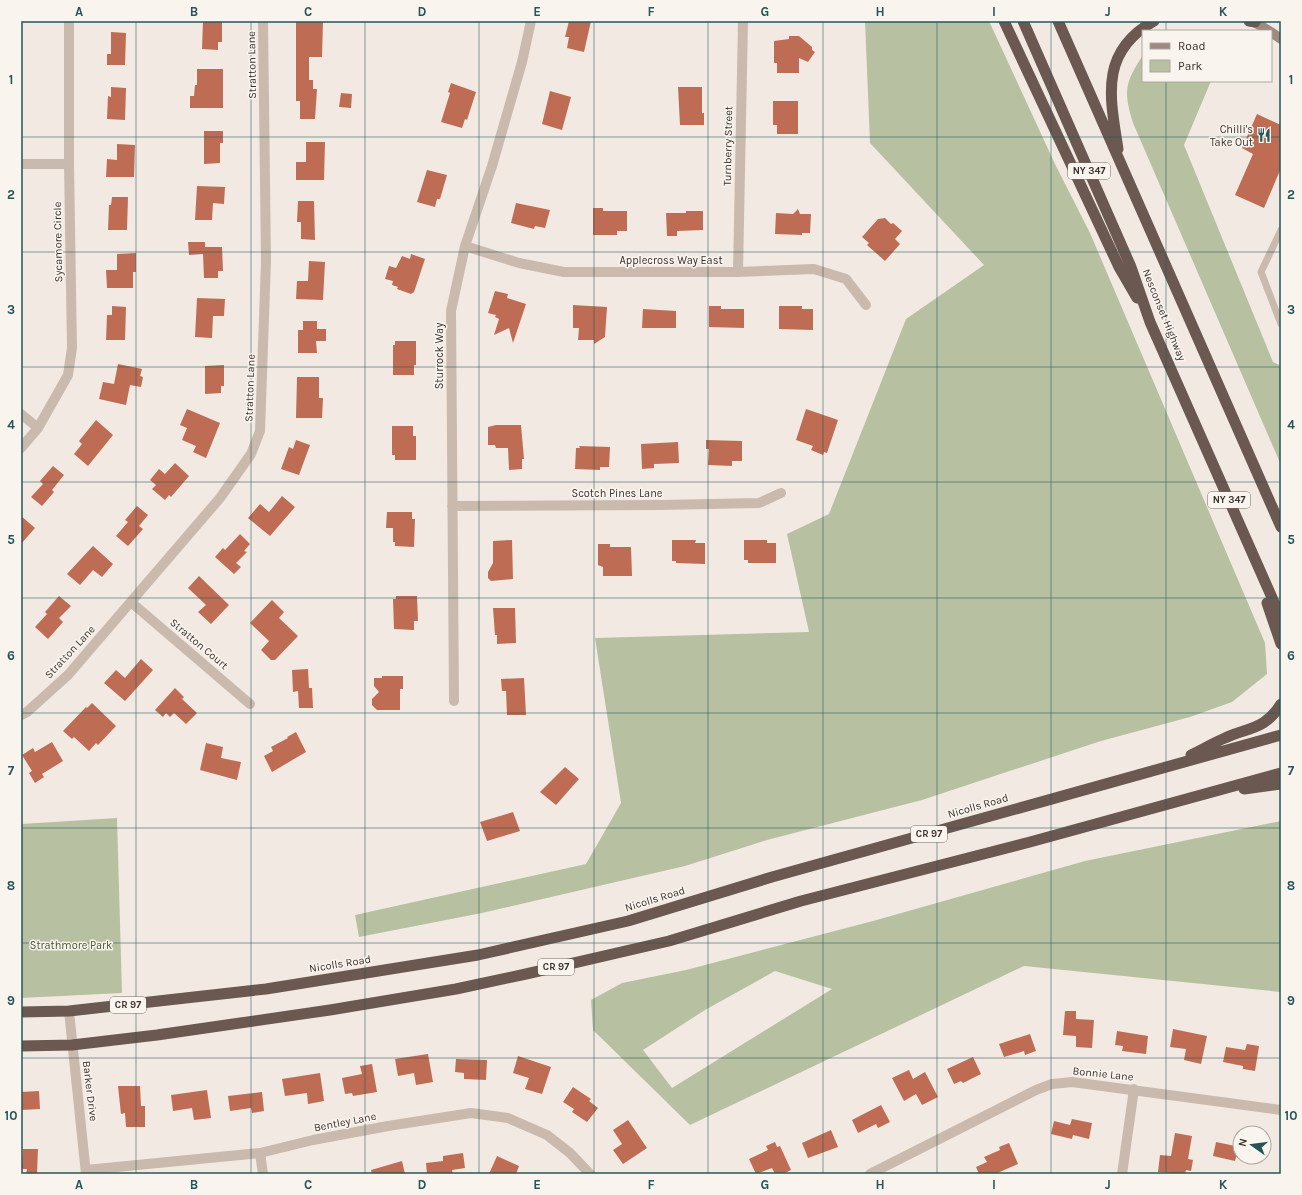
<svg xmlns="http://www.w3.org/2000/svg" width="1302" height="1195" viewBox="0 0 1302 1195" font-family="Karla,sans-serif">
<rect width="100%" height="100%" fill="#f2eae2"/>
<!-- green -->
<path fill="#b7c1a2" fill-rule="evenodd" d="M865 21H989L1055 164 1090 233 1265 643 1267 674 1232 702 1190 717 1101 741 922 800 767 840 685 866 482 913 359 937 355 915 586 864 621 803 595 638 809 632 787 534 829 514 906 319 984 265 870 143Z
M1143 55V81H1211L1184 145 1273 362 1281 366V465L1133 123C1123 90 1125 83 1143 55Z
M117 818 122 993 21 998V824Z
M1281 821V992L1024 966 690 1125 593 1030 591 1000 622 983 686 970 873 921 1085 861ZM775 971 832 989 672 1088 643 1050 705 1010Z"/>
<!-- building -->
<path fill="#be6c54" d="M203 21H222V42H218V50L202 49Z
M296 21H323L322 57H309V80H313V89H317L315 119H300V101H296Z
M569 21H591L584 52 567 48 569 37H565Z
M111 32 126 33 125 65H107V54H111Z
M789 36H799L812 47V50L815 52 808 62 799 58V73H777V63H774V41L789 39Z
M197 69H223V108H190V96H194L195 85H197Z
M451 83 476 92 467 120 465 119 462 128 441 122 450 93 448 92Z
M111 87 126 88 125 120 107 119 108 96 111 97Z
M678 87H702V113H704V125H680Z
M550 91 571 97 562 130 542 124Z
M341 93 352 94 351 108 339 107Z
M773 101H798V134H777V125H773Z
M1257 114 1281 125V168L1264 208 1235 195 1253 154 1242 148Z
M204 131H223V143H220V163L204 164Z
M306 142H325L324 180H296V162H306Z
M117 144 135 145 134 177H106L107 159 117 160Z
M427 170 447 175 440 199H437L435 207 417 202Z
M197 186 225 187 224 204 213 203 212 220H195Z
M112 197H128L127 230H108L109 205H111Z
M298 201H314L315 240 301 239V222H297Z
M516 203 550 210 545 228 535 226 534 229 511 223Z
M593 208H603V211H627V231H617V235H593Z
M798 209 800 214H811L810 233H802V235L775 234 776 213 793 214Z
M686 211H703V230L677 231V236H667L666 213H686Z
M885 218 891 224 893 223 902 231 895 239 900 244 885 261 867 245 869 243 862 237 878 219Z
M188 242H205V247H222L223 271H218V278H204L203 254 189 255Z
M136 253V272H133V288H107L106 270H117V254Z
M411 254 425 259 414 292 411 294 397 289 398 287 392 285 393 281 385 279 389 266 396 268 402 256 410 259Z
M309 261 325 262 323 300 296 299 297 281H308Z
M495 291 508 294 507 298 526 304 513 343 509 328 494 335 499 319 495 317 496 315 488 313Z
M197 298 225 299 224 316H213L212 338 195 337Z
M573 305 607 307 605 337 594 344V340H578L579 328H573Z
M112 306 126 307 125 340H106L107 315H112Z
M709 306H721V309H744V328L709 327Z
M779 306H802V309H813V330L779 329Z
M643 309 676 311V328H642Z
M303 321H317V329H326V341H316L317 353H298V330H303Z
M395 341H416V365H414V375H393V345H395Z
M118 364 142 369 140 376 143 377 141 387 130 385 126 405 99 399 103 382 114 384Z
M224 365V386H221V393L205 394V366Z
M297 377H319V398H323L322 418H296Z
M187 409 220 423 206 458 193 452 196 446 182 440 187 428 180 425Z
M806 409 838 420 827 453 824 452 823 455 811 450 813 446 796 440Z
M96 420 113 435 88 466 74 454 82 444 79 441Z
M496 425H521L524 459H522V469L509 470 508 448H496L495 445H488V427Z
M392 426H413V436H416V460H395V455H392Z
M296 440 310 445 299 475 281 469 289 447 293 449Z
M706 440 742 441V461H732V466L708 465 709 449H706Z
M678 442 679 463 654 464V468L642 469 641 444Z
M579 446 610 447 609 467H600V470L575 469 576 448H580Z
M175 463 189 476 171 497 169 495 165 500 152 489 156 485 150 480 159 469 165 474Z
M53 466 64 475 52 490 54 492 42 506 31 497 43 484 40 481Z
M282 496 295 507 270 536 248 518 260 504 269 512Z
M137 506 148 515 139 526 143 529 128 546 116 536 128 522 125 520Z
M387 512H412V519H415L414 547 395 546V542H393V528H386Z
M21 516 35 528 21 544Z
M240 534 250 544 244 551 247 552 236 563 241 567 234 574 215 557 223 548 225 550Z
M512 540 513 579 491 581 488 578V572L493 563V541Z
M672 540H696L695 543H705V564L676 563V561H672Z
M744 540H767V543H776V563H748V560H744Z
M598 544H610V547H631L632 576H603V567L598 565Z
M93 546 113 564 102 577 93 570 80 585 67 574Z
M199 576 229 605 211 624 198 612 206 605 188 588Z
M59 596 71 606 59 618 63 622 48 639 35 627 47 614 45 612Z
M396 596H417L418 621H414V630L394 629 393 599H396Z
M272 600 284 612 279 618 298 636 275 660H271L261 650 269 641 250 623Z
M493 608H515L516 643 497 644V635H495Z
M141 659 153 670 125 701 104 683 116 670 125 678Z
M308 669 309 688H312L313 708H299L298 691 293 692 292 670Z
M382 676H403V689H400V710H377L372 705V699L379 692 374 686V678H382Z
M524 678 526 715H507L506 691H502L501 679Z
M175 688 184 697 182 699 197 713 186 724 174 713 170 717 166 713 163 717 155 710Z
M92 703 116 726 98 745 96 743 89 751 74 737 72 739 63 731 86 707 87 708Z
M296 732 306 752 272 772 264 756 273 751 271 747 288 738 287 737Z
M52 742 63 761 42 774 44 777 35 783 29 773 32 771 22 755 33 748 35 752Z
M206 743 223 747 221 758 241 762 237 780 200 770Z
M565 767 579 779 556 805 540 792Z
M513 812 520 831 487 841 480 822Z
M1065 1011H1076V1019L1094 1020 1092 1048 1076 1047V1036L1063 1035Z
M1173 1029 1207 1036 1201 1064 1184 1060 1186 1049 1170 1047Z
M1117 1031 1148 1036 1146 1054 1122 1051 1123 1046 1115 1045Z
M1030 1034 1036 1051 1025 1055 1024 1051 1004 1057 999 1044Z
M1247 1044 1259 1046 1255 1071 1243 1069V1066L1223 1062 1226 1047 1245 1050Z
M428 1054 433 1082 416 1085 414 1073 398 1076 395 1059Z
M518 1056 551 1067 542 1094 525 1089 529 1078 513 1073Z
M973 1057 981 1074 963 1083 961 1081 954 1084 947 1069Z
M456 1059 487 1060 486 1080 464 1079V1073L455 1072Z
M372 1064 377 1092 353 1096 352 1093 345 1094 342 1078 362 1074 360 1066Z
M909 1070 913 1079 925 1072 938 1097 922 1105 916 1094 904 1101 892 1078Z
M320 1073 324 1101 308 1104 307 1093 285 1096 282 1079Z
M118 1086H140L141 1106H145V1127H126L125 1113 121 1114Z
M573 1087 591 1099 589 1101 598 1108 587 1122 572 1112 574 1109 563 1102Z
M207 1090 211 1118 194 1120 192 1108 173 1111 171 1095Z
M39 1091 40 1109 21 1110V1092Z
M262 1092 264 1111 252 1113 251 1108 230 1111 228 1096Z
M881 1105 890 1122 878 1128 876 1124 858 1133 852 1120Z
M1072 1119 1092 1123 1089 1139 1073 1135 1072 1139 1051 1134 1054 1121 1070 1125Z
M628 1120 647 1148 623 1164 613 1150 622 1144 613 1130Z
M831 1130 838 1147 808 1158 802 1143Z
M1175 1133 1192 1136 1188 1159 1193 1160 1191 1171 1186 1170 1185 1174 1158 1172 1160 1155 1171 1156Z
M775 1142 777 1147 780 1146 791 1170 783 1174H775L772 1168 756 1174 749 1159 768 1150 766 1146Z
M1216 1142 1240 1147V1158L1236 1157 1235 1161 1213 1156Z
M1009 1143 1018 1164 995 1174H979L976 1167 987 1162 984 1157 1000 1150 999 1147Z
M23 1149H38L37 1174H26L27 1169H22Z
M463 1153 465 1168 452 1170 453 1174H427L426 1163 443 1161V1156Z
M497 1156 519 1166 516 1174H489Z
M402 1161 405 1174H372L371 1170Z"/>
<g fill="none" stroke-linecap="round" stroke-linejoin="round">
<!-- service -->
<path stroke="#cabaae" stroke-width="7" d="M1281 230 1261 272 1281 324"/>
<!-- minor -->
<path stroke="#cabaae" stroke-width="10" d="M21 164H69
M465 246 519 263 564 272H738L814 269 846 279 866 305
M738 272 743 21
M21 414 38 428
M21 448 38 428 68 375 72 348 69 164V21
M452 506 661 505 759 503 781 493
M132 603 250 704
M454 701 451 311 465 246 492 166 522 62 531 21
M21 715 27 712 68 675 220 498 251 454 260 431 266 261 263 21
M69 1011 86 1174
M260 1153 263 1174
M86 1170 260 1153 313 1140 388 1126 471 1113 508 1118 547 1135 570 1153 590 1174
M870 1174 1036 1090 1052 1084 1072 1082 1281 1110
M1122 1174 1134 1089"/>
<!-- secondary -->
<path stroke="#9e8a7f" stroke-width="10" d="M1253 21 1269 31
M1271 32 1281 39"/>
<!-- trunk -->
<path stroke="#6a5851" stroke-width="11" d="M1004 21 1119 267 1137 298
M1023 21 1131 267 1150 322 1281 618
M1058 21 1281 527
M1249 21 1255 22
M1118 149C1110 97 1099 52 1154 21
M1267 603 1281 644
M1191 755C1202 750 1213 743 1225 738 1249 727 1265 730 1281 704
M1244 789 1281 784
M21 1012 69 1011 266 989 478 955 628 921 772 877 1281 735
M21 1046 72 1045 157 1035 330 1010 456 989 526 974 669 941 801 901 1030 842 1281 773"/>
</g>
<!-- grid -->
<path fill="none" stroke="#245659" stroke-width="1" stroke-opacity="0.55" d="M136 21V1174M251 21V1174M365 21V1174M479 21V1174M594 21V1174M708 21V1174M823 21V1174M937 21V1174M1051 21V1174M1166 21V31M1166 81V1174M21 137H1281M21 252H1281M21 367H1281M21 482H1281M21 598H1281M21 713H1281M21 828H1281M21 943H1281M21 1058H1281"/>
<!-- icons -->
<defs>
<symbol id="restaurant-bare" viewBox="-9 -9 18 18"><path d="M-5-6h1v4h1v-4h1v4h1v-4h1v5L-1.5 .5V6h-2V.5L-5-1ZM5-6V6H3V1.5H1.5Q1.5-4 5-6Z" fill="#245659" stroke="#faf4ee" stroke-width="2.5" paint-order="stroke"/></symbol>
</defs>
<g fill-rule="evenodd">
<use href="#restaurant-bare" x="1254" y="125" width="20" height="20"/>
</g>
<g text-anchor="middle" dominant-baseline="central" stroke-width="3" stroke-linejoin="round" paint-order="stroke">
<!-- shield labels -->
<g fill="#faf4ee" stroke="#736b66" stroke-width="1">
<rect x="1068" y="163" width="42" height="16" rx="3"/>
<rect x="1208" y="492" width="42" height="16" rx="3"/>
<rect x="911" y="826" width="36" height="16" rx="3"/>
<rect x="538" y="959" width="36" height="16" rx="3"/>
<rect x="110" y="997" width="36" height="16" rx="3"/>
</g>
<g font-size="10" font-weight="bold" fill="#39302c">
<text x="1089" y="171">NY 347</text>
<text x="1229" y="500">NY 347</text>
<text x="929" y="834">CR 97</text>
<text x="556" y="967">CR 97</text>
<text x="128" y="1005">CR 97</text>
</g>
<!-- street labels -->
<g font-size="11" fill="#39302c" stroke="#faf4ee">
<text transform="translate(252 65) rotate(-91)">Stratton Lane</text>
<text transform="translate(728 146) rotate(-89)">Turnberry Street</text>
<text transform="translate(58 242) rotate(-91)">Sycamore Circle</text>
<text x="671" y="260">Applecross Way East</text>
<text transform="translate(1164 315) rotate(68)">Nesconset Highway</text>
<text transform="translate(439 356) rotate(-90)">Sturrock Way</text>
<text transform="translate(250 388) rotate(-88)">Stratton Lane</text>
<text x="617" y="493">Scotch Pines Lane</text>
<text transform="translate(199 644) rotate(40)">Stratton Court</text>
<text transform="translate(70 652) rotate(-47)">Stratton Lane</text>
<text transform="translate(978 806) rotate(-16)">Nicolls Road</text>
<text transform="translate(655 899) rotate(-17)">Nicolls Road</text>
<text transform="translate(340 964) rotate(-9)">Nicolls Road</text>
<text transform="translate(1103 1074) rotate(6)">Bonnie Lane</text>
<text transform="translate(90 1091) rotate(83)">Barker Drive</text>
<text transform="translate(345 1122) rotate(-11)">Bentley Lane</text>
</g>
<!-- poi labels -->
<g font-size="11" fill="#39302c" stroke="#faf4ee" text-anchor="end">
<text x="1253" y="129">Chilli's<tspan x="1253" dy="13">Take Out</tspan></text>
</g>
<!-- park labels -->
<g font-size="11" fill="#495631" stroke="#faf4ee">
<text x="71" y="945">Strathmore Park</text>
</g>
</g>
<!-- border -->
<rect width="1302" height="1195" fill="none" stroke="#faf4ee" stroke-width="44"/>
<!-- legend -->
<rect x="1142" y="30" width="130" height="52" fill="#faf4ee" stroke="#ada6a0"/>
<rect x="1150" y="43" width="20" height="6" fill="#9e8a7f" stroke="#ada6a0"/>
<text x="1178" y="50" font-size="12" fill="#39302c">Road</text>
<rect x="1150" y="60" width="20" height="12" fill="#b7c1a2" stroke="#ada6a0"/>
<text x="1178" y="70" font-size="12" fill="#39302c">Park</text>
<!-- north arrow -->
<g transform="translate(1252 1145) rotate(284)"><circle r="19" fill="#faf4ee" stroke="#ada6a0"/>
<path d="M0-3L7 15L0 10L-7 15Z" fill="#245659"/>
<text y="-6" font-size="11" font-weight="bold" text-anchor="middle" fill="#39302c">N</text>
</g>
<rect x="22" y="22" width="1258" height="1151" fill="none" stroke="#245659" stroke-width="1.5"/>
<g font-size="13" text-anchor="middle" font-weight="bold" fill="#245659">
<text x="79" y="16">A</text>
<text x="194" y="16">B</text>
<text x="308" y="16">C</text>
<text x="422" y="16">D</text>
<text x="537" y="16">E</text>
<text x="651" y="16">F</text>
<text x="765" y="16">G</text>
<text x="880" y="16">H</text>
<text x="994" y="16">I</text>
<text x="1108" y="16">J</text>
<text x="1223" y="16">K</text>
<text x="11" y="84">1</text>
<text x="1291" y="84">1</text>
<text x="11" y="199">2</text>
<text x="1291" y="199">2</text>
<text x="11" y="314">3</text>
<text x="1291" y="314">3</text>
<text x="11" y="429">4</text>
<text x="1291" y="429">4</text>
<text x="11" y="544">5</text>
<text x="1291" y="544">5</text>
<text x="11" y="660">6</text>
<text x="1291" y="660">6</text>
<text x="11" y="775">7</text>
<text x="1291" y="775">7</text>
<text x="11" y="890">8</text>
<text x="1291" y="890">8</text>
<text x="11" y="1005">9</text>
<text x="1291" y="1005">9</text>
<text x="11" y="1120">10</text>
<text x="1291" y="1120">10</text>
<text x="79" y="1189">A</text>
<text x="194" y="1189">B</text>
<text x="308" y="1189">C</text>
<text x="422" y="1189">D</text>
<text x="537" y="1189">E</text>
<text x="651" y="1189">F</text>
<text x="765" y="1189">G</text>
<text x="880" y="1189">H</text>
<text x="994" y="1189">I</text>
<text x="1108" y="1189">J</text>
<text x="1223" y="1189">K</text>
</g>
</svg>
